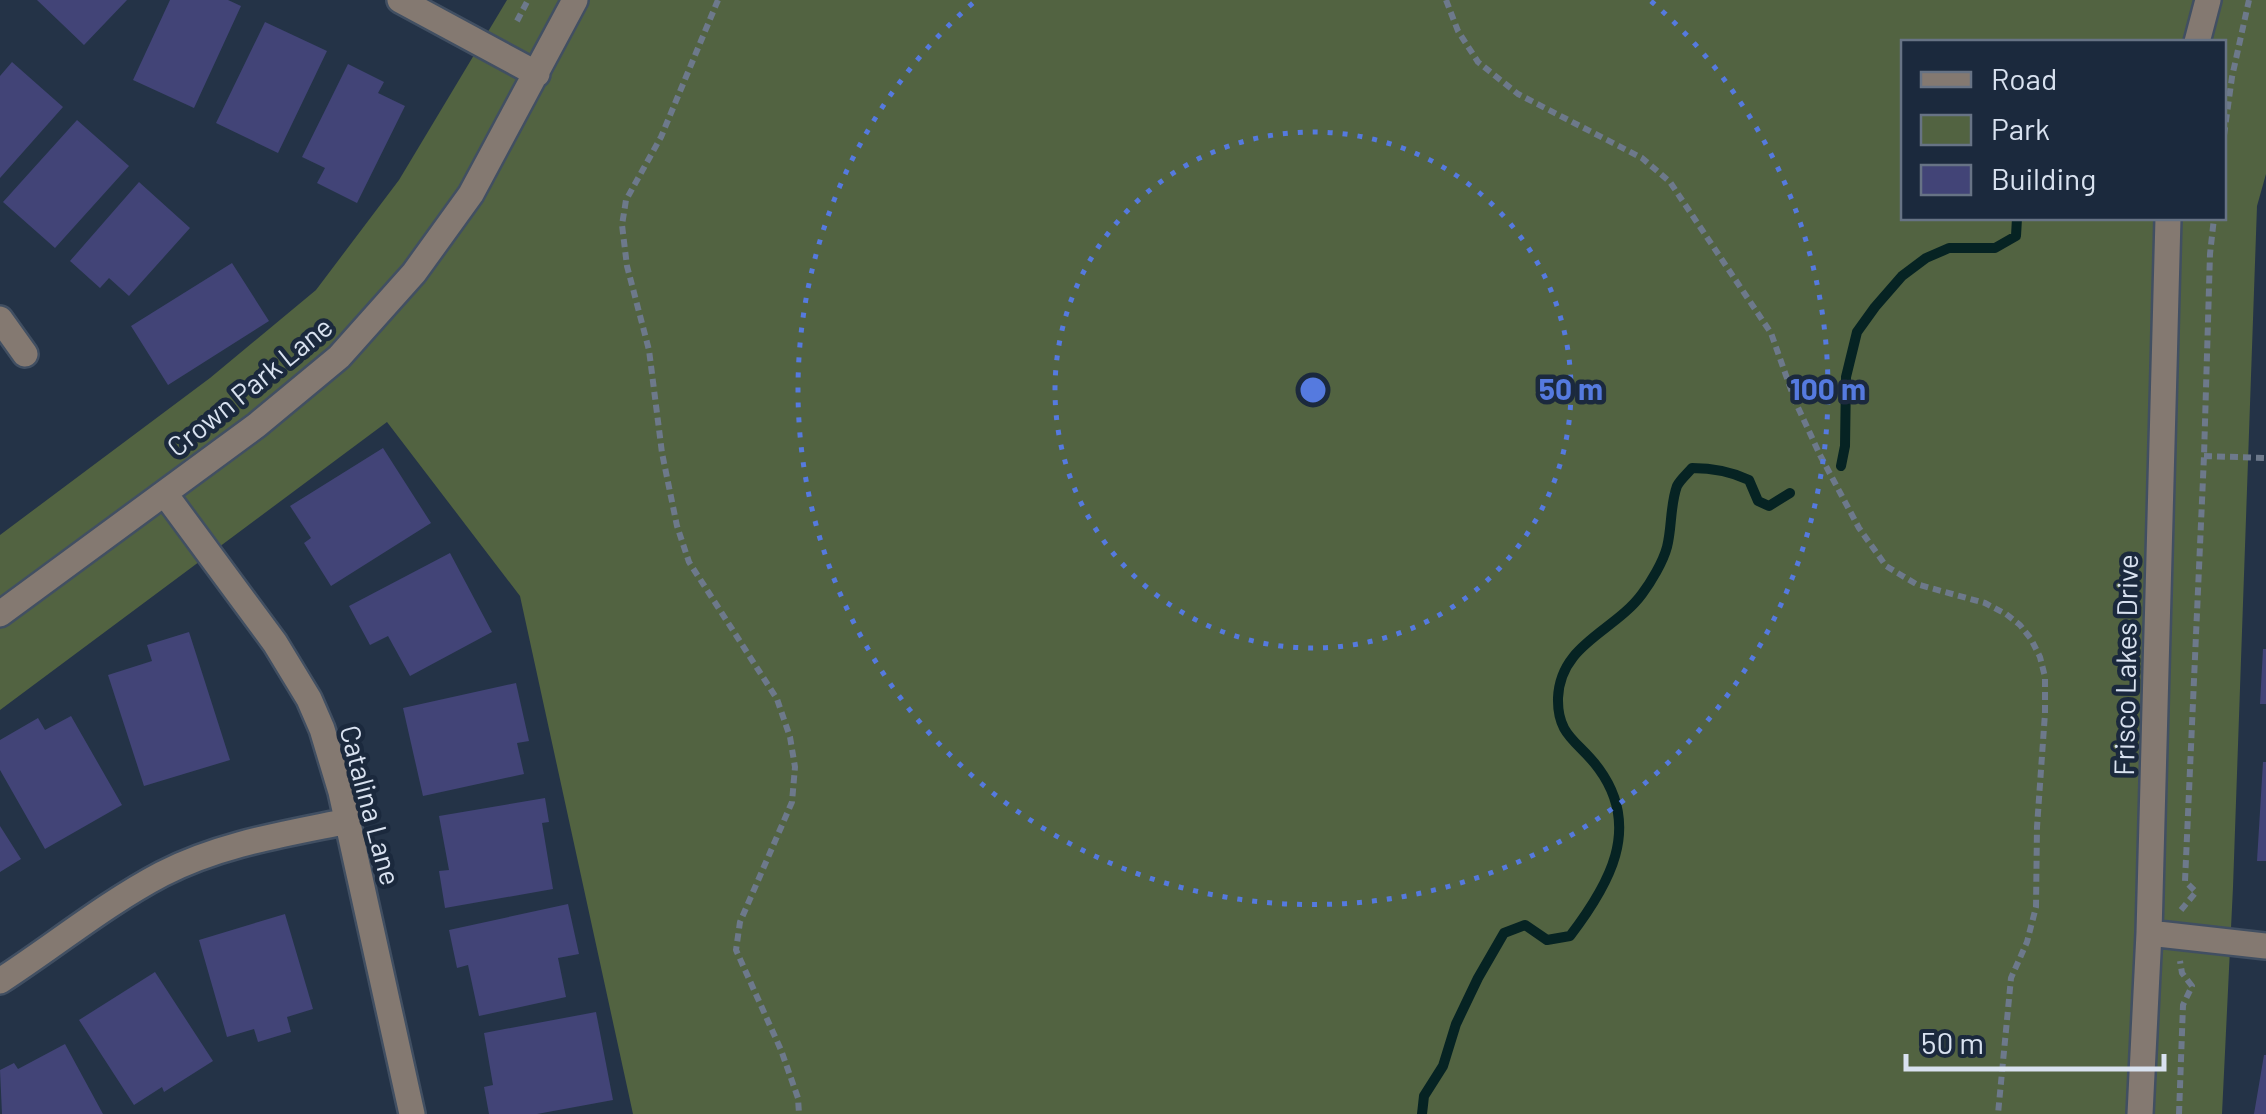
<svg xmlns="http://www.w3.org/2000/svg" width="2266" height="1114" viewBox="0 0 2266 1114" font-family="Barlow,sans-serif">
<rect width="100%" height="100%" fill="#243347"/>
<!-- green -->
<path fill="#526341" fill-rule="evenodd" d="M507 0H2266V174L2257 206 2233 887 2222 1114H633L520 596 387 422 0 710V535L210 378 316 290 399 180ZM1904 42H2224V218H1904Z"/>
<g fill="none" stroke-linecap="round" stroke-linejoin="round">
<!-- stream -->
<path stroke="#062323" stroke-width="10" d="M1841 466 1845 446 1846 377 1857 332 1875 307 1902 276 1926 258 1949 248H1995L2016 236 2017 218
M1422 1114 1424 1096 1443 1066 1456 1024 1478 978 1504 933 1525 925 1547 940 1570 936C1609 885 1642 828 1599 769 1579 741 1557 737 1558 698 1560 644 1614 632 1642 594 1651 582 1663 562 1667 547 1672 528 1670 505 1677 486 1680 480 1687 474 1692 468 1712 468 1730 471 1749 480L1758 501 1769 506 1790 493"/>
</g>
<!-- building -->
<path fill="#424477" d="M37 0H127L84 45Z
M170 0H228L241 6 194 108 133 80Z
M265 22 327 51 278 153 216 123Z
M12 62 63 107 0 178V76Z
M348 64 384 82 378 93 405 106 357 203 317 183 325 168 302 157Z
M77 120 129 166 55 248 3 202Z
M139 182 190 228 129 296 109 278 100 288 70 261Z
M232 263 269 321 168 385 131 326Z
M383 448 431 523 331 586 304 543 311 538 290 506Z
M450 553 492 632 410 676 388 636 370 645 349 606Z
M189 632 230 760 144 786 108 675 152 661 147 645Z
M2263 649H2266V704H2260Z
M516 683 529 741 517 743 524 774 423 796 403 708Z
M71 716 122 805 45 849 0 770V740L38 718 45 730Z
M2263 762H2266V861H2257Z
M545 798 549 822 542 823 553 889 445 908 439 871 449 870 439 816Z
M0 826 21 859 0 872Z
M568 904 579 954 558 958 566 997 479 1016 468 965 457 968 449 930Z
M285 914 313 1009 287 1017 291 1032 258 1042 254 1029 227 1037 199 940Z
M155 972 213 1061 164 1092 162 1087 134 1105 79 1020Z
M596 1012 613 1100 537 1114H489L484 1087 493 1085 484 1033Z
M65 1044 103 1114H2L0 1070 14 1063 18 1069Z
M2264 1055H2266V1114H2254Z"/>
<g fill="none" stroke-linecap="round" stroke-linejoin="round">
<defs>
<path id="minor" d="M400 0 537 74
M2197 42 2208 0
M0 319 25 354
M165 494 275 643 309 699 322 729 341 792 412 1114
M0 614 257 425 339 357 414 273 471 194 575 0
M2149 933 2266 946
M0 981C54 946 105 904 162 874 220 844 285 834 348 821
M2140 1114 2149 933 2168 218"/>
</defs>
<!-- minor casing -->
<use href="#minor" stroke="#414f62" stroke-width="30"/>
<!-- path -->
<path stroke="#6d798b" stroke-width="6" stroke-dasharray="8 5" stroke-linecap="butt" d="M718 0 661 137 626 200 622 225 627 266 649 350 662 453 677 526 689 562 777 699 790 737 795 767 792 802 740 922 736 950 781 1050 798 1098 799 1114
M1446 0 1458 31 1478 62 1518 94 1642 158 1670 182 1771 333 1795 401 1820 455 1859 528 1886 566 1916 584 1985 603 2006 614 2020 625 2031 639 2040 657 2045 677V713L2037 827 2036 907 2027 942 2011 978 1998 1114
M517 21 528 0
M2224 135 2232 77 2249 0
M2204 456 2266 458
M2181 910 2196 892 2185 881 2204 456 2210 254 2214 218
M2179 1114 2183 1005 2192 986 2182 973 2180 961"/>
<!-- minor -->
<use href="#minor" stroke="#847971" stroke-width="25"/>
</g>
<!-- distance rings -->
<g fill="none" stroke="#557adf" stroke-width="5" stroke-dasharray="5 10">
<circle cx="1313" cy="390" r="258"/>
<path d="M1651 1A515 515 0 1 1 975 1"/>
</g>
<g text-anchor="middle" dominant-baseline="central" stroke-width="9" stroke-linejoin="round" paint-order="stroke">
<!-- street labels -->
<g font-size="28" fill="#d9e2f0" stroke="#1b293d">
<text transform="translate(249 386) rotate(-39)">Crown Park Lane</text>
<text transform="translate(2125 665) rotate(-89)">Frisco Lakes Drive</text>
<text transform="translate(371 805) rotate(75)">Catalina Lane</text>
</g>
</g>
<circle cx="1313" cy="390" r="15" fill="#557adf" stroke="#1b293d" stroke-width="5"/>
<g font-size="30" text-anchor="middle" font-weight="bold" fill="#557adf" stroke="#1b293d" stroke-width="9" stroke-linejoin="round" paint-order="stroke">
<text x="1571" y="400">50 m</text>
<text x="1828" y="400">100 m</text>
</g>
<!-- legend -->
<rect x="1901" y="40" width="325" height="180" fill="#1b293d" stroke="#677385" stroke-width="2.5"/>
<rect x="1921" y="72" width="50" height="15" fill="#847971" stroke="#677385" stroke-width="2.5"/>
<text x="1991" y="90" font-size="30" fill="#d9e2f0">Road</text>
<rect x="1921" y="115" width="50" height="30" fill="#526341" stroke="#677385" stroke-width="2.5"/>
<text x="1991" y="140" font-size="30" fill="#d9e2f0">Park</text>
<rect x="1921" y="165" width="50" height="30" fill="#424477" stroke="#677385" stroke-width="2.5"/>
<text x="1991" y="190" font-size="30" fill="#d9e2f0">Building</text>
<!-- scale -->
<path d="M1906 1054v15h258v-15" fill="none" stroke="#d9e2f0" stroke-width="5"/>
<text x="1921" y="1054" font-size="30" fill="#d9e2f0" stroke="#1b293d" stroke-width="8" paint-order="stroke">50 m</text>
</svg>
